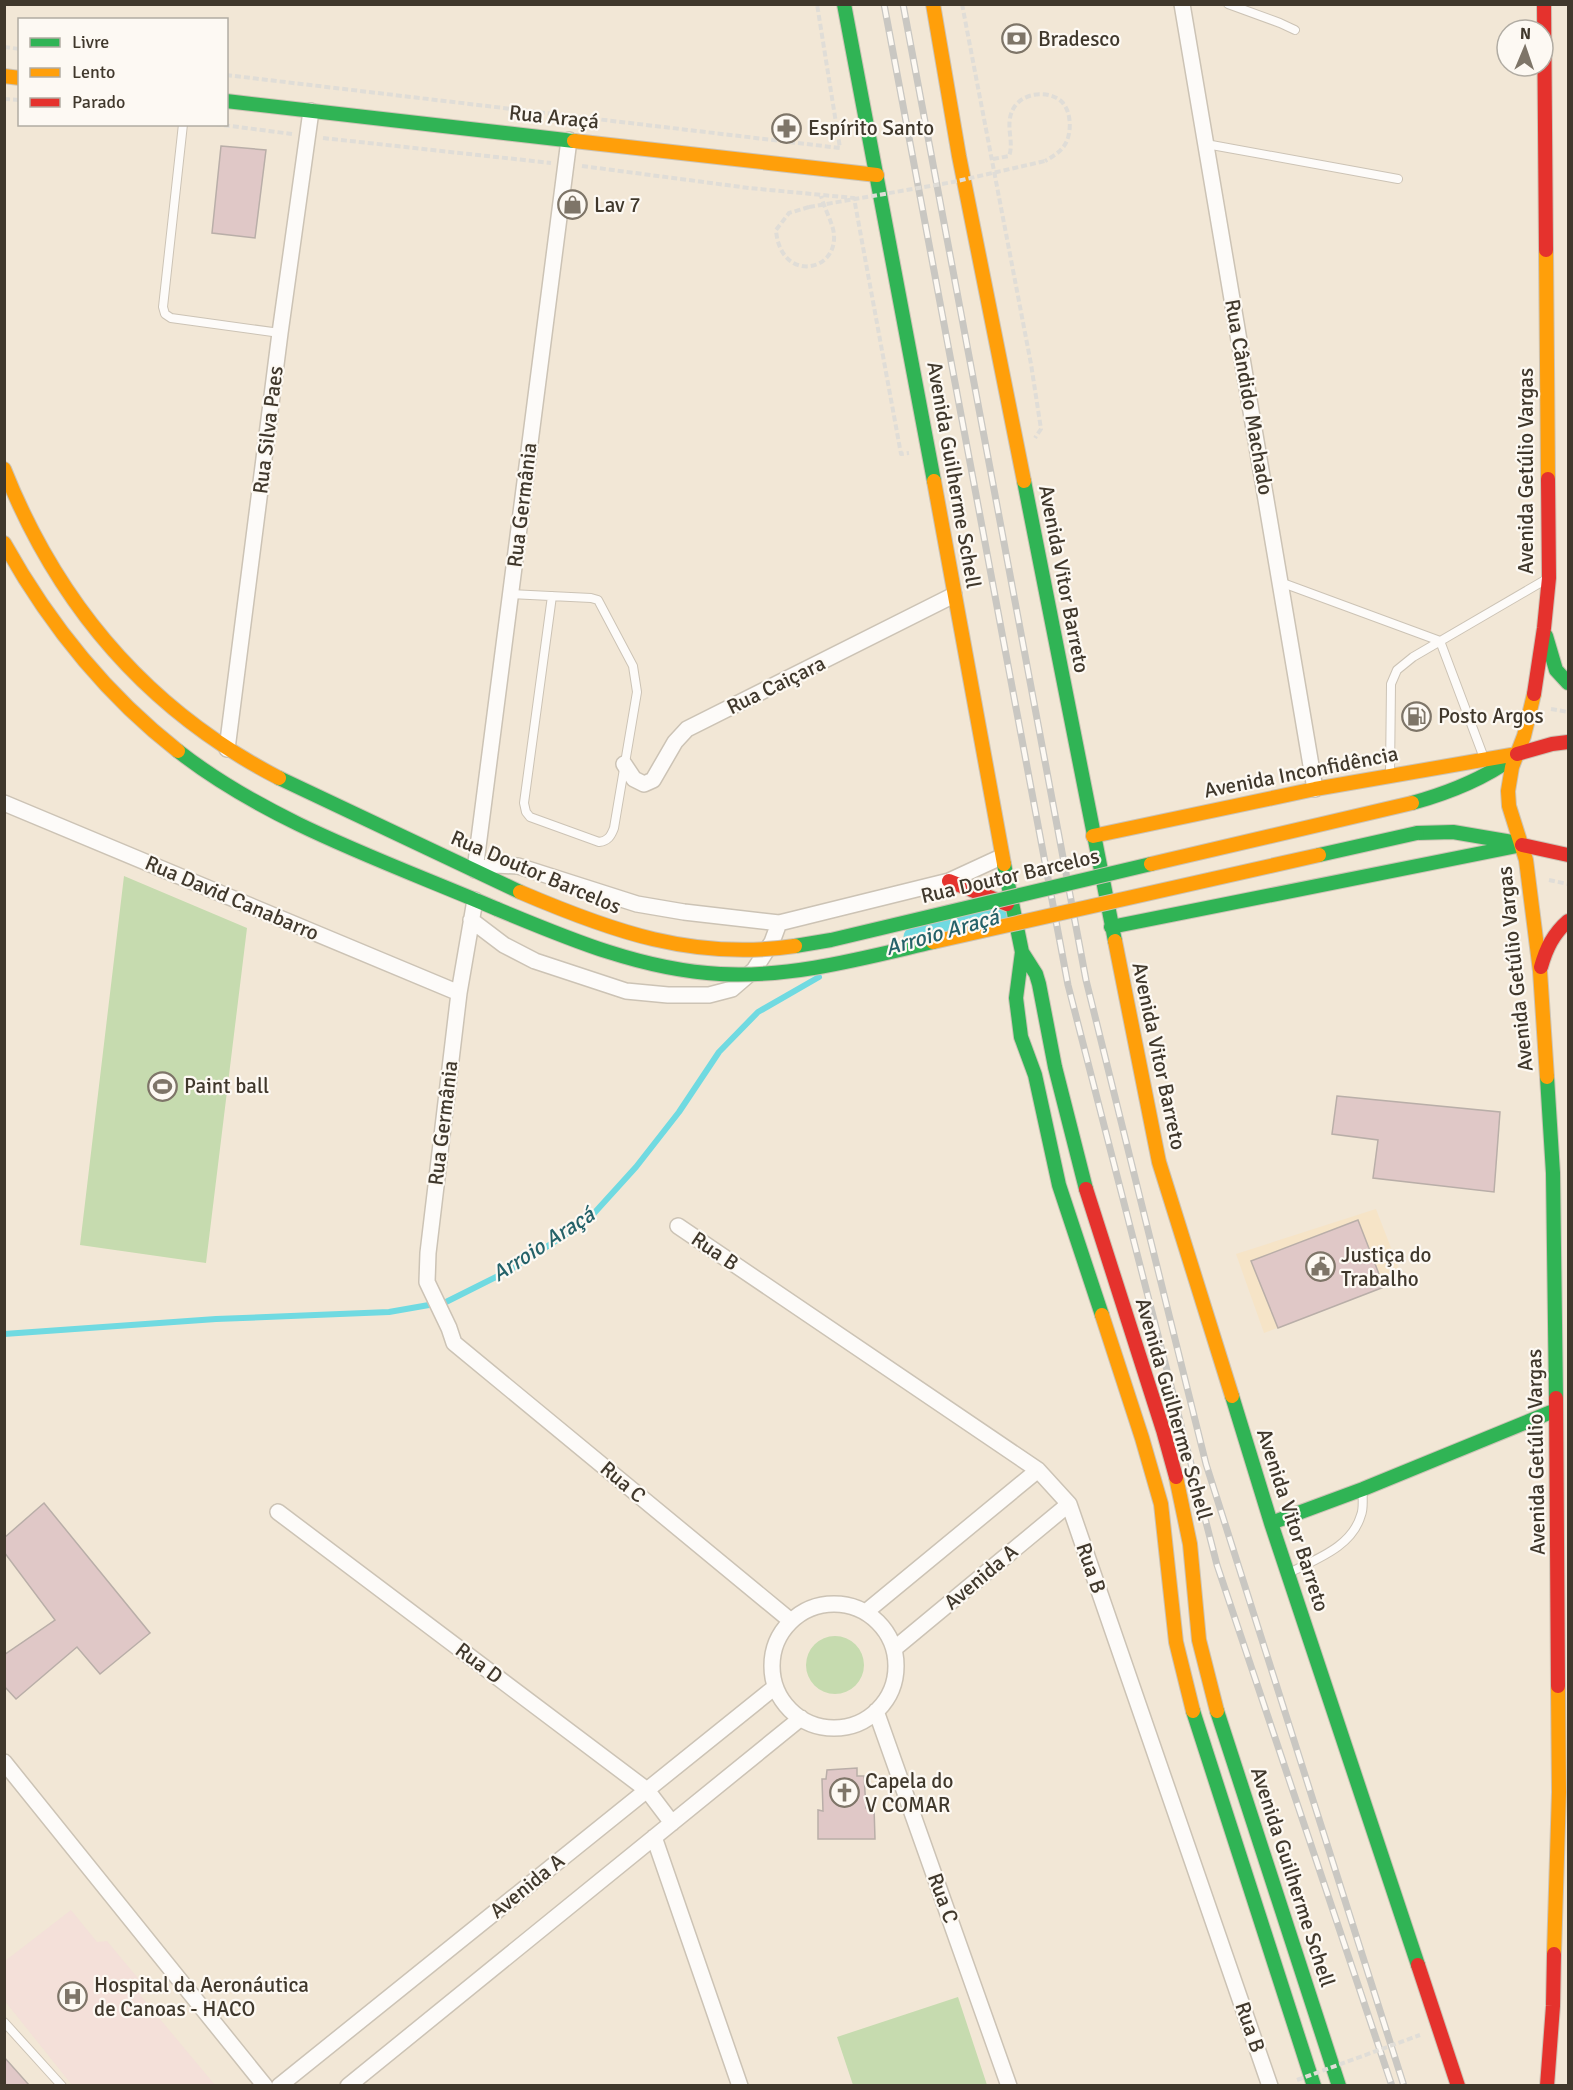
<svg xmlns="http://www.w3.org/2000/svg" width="1573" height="2090" viewBox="0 0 1573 2090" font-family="Signika,sans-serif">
<rect width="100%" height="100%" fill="#f2e7d6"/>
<!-- built -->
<path fill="#f6e4c7" d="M1376 1209 1403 1279 1264 1333 1236 1254Z"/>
<!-- medical -->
<path fill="#f4e0d9" d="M71 1910 97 1942 107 1941 147 1989 140 1995 215 2085H72L4 2000 5 1961Z"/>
<!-- green -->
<path fill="#c6dbaf" d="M124 876 247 928 206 1263 80 1245Z
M806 1665a29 29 0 1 1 58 0a29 29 0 1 1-58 0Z
M958 1997 987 2085H853L837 2037Z"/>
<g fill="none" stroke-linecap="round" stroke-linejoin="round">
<!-- stream -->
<path stroke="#70dae1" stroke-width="6" d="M4 1334 216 1319 389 1312 446 1302 510 1270 587 1221 636 1167 679 1112 719 1052 758 1012 819 977"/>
<!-- canal -->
<path stroke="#70dae1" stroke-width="21" d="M914 937 1009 912"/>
</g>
<!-- building -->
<path fill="#e0c8c7" stroke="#b9aea8" stroke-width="1.5" d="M221 146 266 150 255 238 212 233Z
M1337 1096 1500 1112 1494 1192 1373 1178 1378 1140 1332 1134Z
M1358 1220 1384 1287 1278 1328 1251 1261Z
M44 1503 150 1633 100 1674 77 1647 16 1699 4 1686V1655L55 1620 4 1552V1538Z
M857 1768V1776H864L866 1808 874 1807 875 1839H818V1810L823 1811 822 1779H826L827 1770Z
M4 2057 29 2085H4Z"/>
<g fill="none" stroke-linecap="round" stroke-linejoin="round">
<defs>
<path id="lane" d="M1228 4 1280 23 1295 30
M183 124 163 307 165 314 171 318 280 333
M1206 144 1398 179
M1280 582 1440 641 1484 758
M510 594 591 598 598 600 633 666 637 692 614 828C611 836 608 841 599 842L530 817 526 812 524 803 552 596
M1390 774 1391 684 1397 670 1413 657 1545 580
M1289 1573C1316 1559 1352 1547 1361 1515 1364 1508 1362 1499 1363 1491
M4 2022 62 2086"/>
<path id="street" d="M1182 4 1315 789
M569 140 475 870 495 865 518 866 637 904 684 912 779 923 949 881 1001 857
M227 749 280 333 311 111
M624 764 634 779 644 784 653 780 675 742 687 729 954 595
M4 803 459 993
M475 900 459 993 428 1253 427 1282 449 1328 454 1343 791 1621
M471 920 504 945 535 961 626 991 668 995H709L732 989 754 970 772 942 779 923
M678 1226 1038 1470 1069 1504 1270 2086
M278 1512 647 1790 672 1823
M772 1666a62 62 0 1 1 124 0a62 62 0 1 1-124 0Z
M867 1611 1038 1470
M894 1649 1069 1504
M876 1711 1009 2086
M4 1762 265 2086
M654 1837 740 2086
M279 2086 775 1687
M348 2086 801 1718"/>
<path id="fast" d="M844 4 934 481
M226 101 574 141
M1024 481 1115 941
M1546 636 1556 670 1568 683
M178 751C270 823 390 863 497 909
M279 778 520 892
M1412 803C1448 793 1482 780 1512 758
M1417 833 1453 832 1512 842
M1004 864 1022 952 1036 974 1039 984 1055 1067 1086 1189
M1111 927 1522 845
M1022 952 1016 998 1021 1037 1035 1075 1059 1185 1102 1315
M1547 1077 1553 1173 1556 1398
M1232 1396 1271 1523 1418 1965
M1271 1523 1363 1489 1556 1410
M1193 1711 1314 2086
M1217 1711 1339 2086"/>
<path id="slow" d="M933 4 959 156 1024 481
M4 76 20 78
M574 141 877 175
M1546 250 1548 479
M4 469C58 605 149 711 279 778
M934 481 1004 864
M4 543C49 624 105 694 178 751
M1534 694 1524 736 1512 767 1508 791 1509 806 1526 860 1540 971 1547 1077
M1093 836 1315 789 1517 754
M1115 941 1159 1162 1232 1396
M1102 1315 1142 1438 1161 1504 1176 1642 1193 1711
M1176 1477 1190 1544 1199 1640 1217 1711
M1554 1954 1559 1792 1558 1686"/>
<path id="jam" d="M1544 4 1546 250
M1534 694 1544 628 1549 578 1548 479
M1517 754 1552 744 1568 742
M1522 845 1568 855
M949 881 1007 904
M1541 967C1546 949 1553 934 1568 921
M1086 1189 1163 1430 1176 1477
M1556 1398 1558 1686
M1418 1965 1458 2086
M1547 2086 1553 2006 1554 1954"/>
</defs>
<!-- lane casing -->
<use href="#lane" stroke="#ccc3b5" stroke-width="10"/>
<!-- street casing -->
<use href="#street" stroke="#ccc3b5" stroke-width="18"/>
<!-- fast casing -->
<use href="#fast" stroke="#ccc3b5" stroke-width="16"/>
<!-- slow casing -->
<use href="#slow" stroke="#ccc3b5" stroke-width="16"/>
<!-- jam casing -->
<use href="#jam" stroke="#ccc3b5" stroke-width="16"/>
<!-- path -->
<path stroke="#e0ddd7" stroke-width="4" stroke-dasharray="6 3" stroke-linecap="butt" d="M962 4 1031 364 1041 429 1035 438
M4 47 20 49
M226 75 840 148 817 4
M4 99 20 100
M215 124 292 134
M323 138 551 163
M993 159 1009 156C1015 141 1003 123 1015 106 1025 92 1050 90 1062 102 1072 112 1072 135 1064 146 1059 153 1052 157 1045 161
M582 166 749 188 854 198 901 454 909 453
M809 207 789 213 776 230C780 282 836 273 834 236 834 225 824 208 821 196
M1551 709 1568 712
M1549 880 1568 884"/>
<!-- lane -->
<use href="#lane" stroke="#fdfbf9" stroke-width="8"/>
<!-- street -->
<use href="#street" stroke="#fdfbf9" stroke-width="15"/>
<!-- fast -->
<use href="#fast" stroke="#30b455" stroke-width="14"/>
<!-- slow -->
<use href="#slow" stroke="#ff9f0a" stroke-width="14"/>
<!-- jam -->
<use href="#jam" stroke="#e5322d" stroke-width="14"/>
<defs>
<path id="rail" d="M884 4 1068 985 1217 1565 1392 2086
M903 4 1086 980 1206 1464 1404 2086"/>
</defs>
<!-- rail casing -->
<use href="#rail" stroke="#c9c7c2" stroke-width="7"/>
<!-- rail -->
<use href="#rail" stroke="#fdf9f3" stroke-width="4.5" stroke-dasharray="14" stroke-linecap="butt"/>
<defs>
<path id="fast-bridge" d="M1319 855 1417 833
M497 909C569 939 642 970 720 974 792 978 864 958 933 942
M795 946 831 940 1151 864"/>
<path id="slow-bridge" d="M1151 864 1412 803
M520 892C611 931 694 961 795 946
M933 942 1319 855"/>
</defs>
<!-- fast-bridge casing -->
<use href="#fast-bridge" stroke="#ccc3b5" stroke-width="16" stroke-linecap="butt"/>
<!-- slow-bridge casing -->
<use href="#slow-bridge" stroke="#ccc3b5" stroke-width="16" stroke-linecap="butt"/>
<!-- path-bridge -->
<path stroke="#e0ddd7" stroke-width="4" stroke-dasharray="6 3" stroke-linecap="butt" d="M809 207 953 182 1045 161
M1297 2080 1420 2035"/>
<!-- fast-bridge -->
<use href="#fast-bridge" stroke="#30b455" stroke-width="14"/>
<!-- slow-bridge -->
<use href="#slow-bridge" stroke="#ff9f0a" stroke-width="14"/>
</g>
<!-- icons -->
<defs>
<symbol id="bank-ring" viewBox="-11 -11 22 22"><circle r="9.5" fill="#fdf9f3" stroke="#7e7568" stroke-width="1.5"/><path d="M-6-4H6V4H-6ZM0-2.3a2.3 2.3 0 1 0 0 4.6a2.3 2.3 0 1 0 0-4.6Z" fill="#7e7568"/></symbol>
<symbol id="pharmacy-ring" viewBox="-11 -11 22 22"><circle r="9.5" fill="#fdf9f3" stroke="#7e7568" stroke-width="1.5"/><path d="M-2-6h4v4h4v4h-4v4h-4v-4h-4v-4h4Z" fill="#7e7568"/></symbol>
<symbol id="shop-ring" viewBox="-11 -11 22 22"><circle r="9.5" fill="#fdf9f3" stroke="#7e7568" stroke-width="1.5"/><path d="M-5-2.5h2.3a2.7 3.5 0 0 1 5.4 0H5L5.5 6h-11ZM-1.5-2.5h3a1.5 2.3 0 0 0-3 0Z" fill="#7e7568"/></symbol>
<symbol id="fuel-ring" viewBox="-11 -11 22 22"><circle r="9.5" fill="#fdf9f3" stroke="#7e7568" stroke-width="1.5"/><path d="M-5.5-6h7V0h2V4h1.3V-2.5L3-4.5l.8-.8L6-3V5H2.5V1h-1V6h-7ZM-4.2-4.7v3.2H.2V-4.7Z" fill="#7e7568"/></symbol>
<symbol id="stadium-ring" viewBox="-11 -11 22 22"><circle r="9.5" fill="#fdf9f3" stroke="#7e7568" stroke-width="1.5"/><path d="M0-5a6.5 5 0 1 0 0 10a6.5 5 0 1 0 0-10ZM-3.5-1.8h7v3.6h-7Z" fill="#7e7568"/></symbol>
<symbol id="civic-ring" viewBox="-11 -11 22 22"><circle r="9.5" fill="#fdf9f3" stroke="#7e7568" stroke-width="1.5"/><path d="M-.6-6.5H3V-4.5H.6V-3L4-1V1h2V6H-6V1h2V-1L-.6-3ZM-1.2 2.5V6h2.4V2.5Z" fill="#7e7568"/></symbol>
<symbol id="church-ring" viewBox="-11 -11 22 22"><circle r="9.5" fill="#fdf9f3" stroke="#7e7568" stroke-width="1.5"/><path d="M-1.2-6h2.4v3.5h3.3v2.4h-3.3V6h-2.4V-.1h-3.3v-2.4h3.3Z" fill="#7e7568"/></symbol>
<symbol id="hospital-ring" viewBox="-11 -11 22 22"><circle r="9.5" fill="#fdf9f3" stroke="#7e7568" stroke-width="1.5"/><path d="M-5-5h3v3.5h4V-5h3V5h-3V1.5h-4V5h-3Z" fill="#7e7568"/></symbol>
</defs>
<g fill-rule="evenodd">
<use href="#bank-ring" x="1000" y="22" width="33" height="33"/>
<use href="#pharmacy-ring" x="770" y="112" width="33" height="33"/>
<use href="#shop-ring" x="556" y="188" width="33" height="33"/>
<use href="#fuel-ring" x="1400" y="700" width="33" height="33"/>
<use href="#stadium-ring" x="146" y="1070" width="33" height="33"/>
<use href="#civic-ring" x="1304" y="1250" width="33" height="33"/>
<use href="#church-ring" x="828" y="1776" width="33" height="33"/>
<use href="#hospital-ring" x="56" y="1980" width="33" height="33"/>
</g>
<g text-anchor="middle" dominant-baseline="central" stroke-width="4.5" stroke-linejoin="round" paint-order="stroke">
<!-- poi labels -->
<g font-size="21" fill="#40382c" stroke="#fdf9f3" text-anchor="start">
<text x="1038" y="39">Bradesco</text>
<text x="808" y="128">Espírito Santo</text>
<text x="594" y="205">Lav 7</text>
<text x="1438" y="716">Posto Argos</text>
<text x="184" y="1086">Paint ball</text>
<text x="1341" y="1255">Justiça do<tspan x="1341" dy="24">Trabalho</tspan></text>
<text x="865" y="1781">Capela do<tspan x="865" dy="24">V COMAR</tspan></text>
<text x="94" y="1985">Hospital da Aeronáutica<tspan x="94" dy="24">de Canoas - HACO</tspan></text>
</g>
<!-- street labels -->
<g font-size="21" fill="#40382c" stroke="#fdf9f3">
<text transform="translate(554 117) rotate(6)">Rua Araçá</text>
<text transform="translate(1249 397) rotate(80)">Rua Cândido Machado</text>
<text transform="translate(268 430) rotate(-83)">Rua Silva Paes</text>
<text transform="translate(1526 471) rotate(-90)">Avenida Getúlio Vargas</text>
<text transform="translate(954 475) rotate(80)">Avenida Guilherme Schell</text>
<text transform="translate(522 505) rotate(-83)">Rua Germânia</text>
<text transform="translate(1064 579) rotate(79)">Avenida Vitor Barreto</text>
<text transform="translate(776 685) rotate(-26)">Rua Caiçara</text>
<text transform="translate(1301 772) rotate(-11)">Avenida Inconfidência</text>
<text transform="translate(536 872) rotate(23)">Rua Doutor Barcelos</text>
<text transform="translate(1010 876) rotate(-13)">Rua Doutor Barcelos</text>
<text transform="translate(232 898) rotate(23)">Rua David Canabarro</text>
<text transform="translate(1515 969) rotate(-96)">Avenida Getúlio Vargas</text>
<text transform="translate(1159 1056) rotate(78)">Avenida Vitor Barreto</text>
<text transform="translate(443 1123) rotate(-83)">Rua Germânia</text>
<text transform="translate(715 1251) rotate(34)">Rua B</text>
<text transform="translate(1174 1409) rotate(74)">Avenida Guilherme Schell</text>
<text transform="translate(1536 1452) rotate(-91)">Avenida Getúlio Vargas</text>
<text transform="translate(623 1482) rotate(40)">Rua C</text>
<text transform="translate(1293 1520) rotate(72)">Avenida Vitor Barreto</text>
<text transform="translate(1091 1568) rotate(71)">Rua B</text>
<text transform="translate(981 1577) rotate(-40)">Avenida A</text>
<text transform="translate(479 1663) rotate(37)">Rua D</text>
<text transform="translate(1293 1877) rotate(72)">Avenida Guilherme Schell</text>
<text transform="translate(527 1886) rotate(-39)">Avenida A</text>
<text transform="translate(943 1898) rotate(70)">Rua C</text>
<text transform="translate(1250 2027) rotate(71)">Rua B</text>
</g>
<!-- water labels -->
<g font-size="22" font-style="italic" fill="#256269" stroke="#fdf9f3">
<text transform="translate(942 932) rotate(-16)">Arroio Araçá</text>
<text transform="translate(543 1244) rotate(-33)">Arroio Araçá</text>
</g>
</g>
<!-- border -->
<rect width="1573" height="2090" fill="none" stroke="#40382c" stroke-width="12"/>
<!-- legend -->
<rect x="18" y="18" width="210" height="108" fill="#fdf9f3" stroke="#b1aca3" stroke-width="1.5"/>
<rect x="30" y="38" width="30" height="9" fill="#30b455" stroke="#b1aca3" stroke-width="1.5"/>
<text x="72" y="48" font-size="18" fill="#40382c">Livre</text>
<rect x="30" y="68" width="30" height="9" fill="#ff9f0a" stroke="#b1aca3" stroke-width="1.5"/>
<text x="72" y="78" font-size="18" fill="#40382c">Lento</text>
<rect x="30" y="98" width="30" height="9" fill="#e5322d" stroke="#b1aca3" stroke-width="1.5"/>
<text x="72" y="108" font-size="18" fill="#40382c">Parado</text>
<!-- north arrow -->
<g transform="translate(1525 48) rotate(2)"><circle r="28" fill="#fdf9f3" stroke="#b1aca3" stroke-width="1.5"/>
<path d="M0-4.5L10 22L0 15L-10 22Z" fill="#7e7568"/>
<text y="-9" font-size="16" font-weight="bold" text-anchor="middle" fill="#40382c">N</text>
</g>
</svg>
